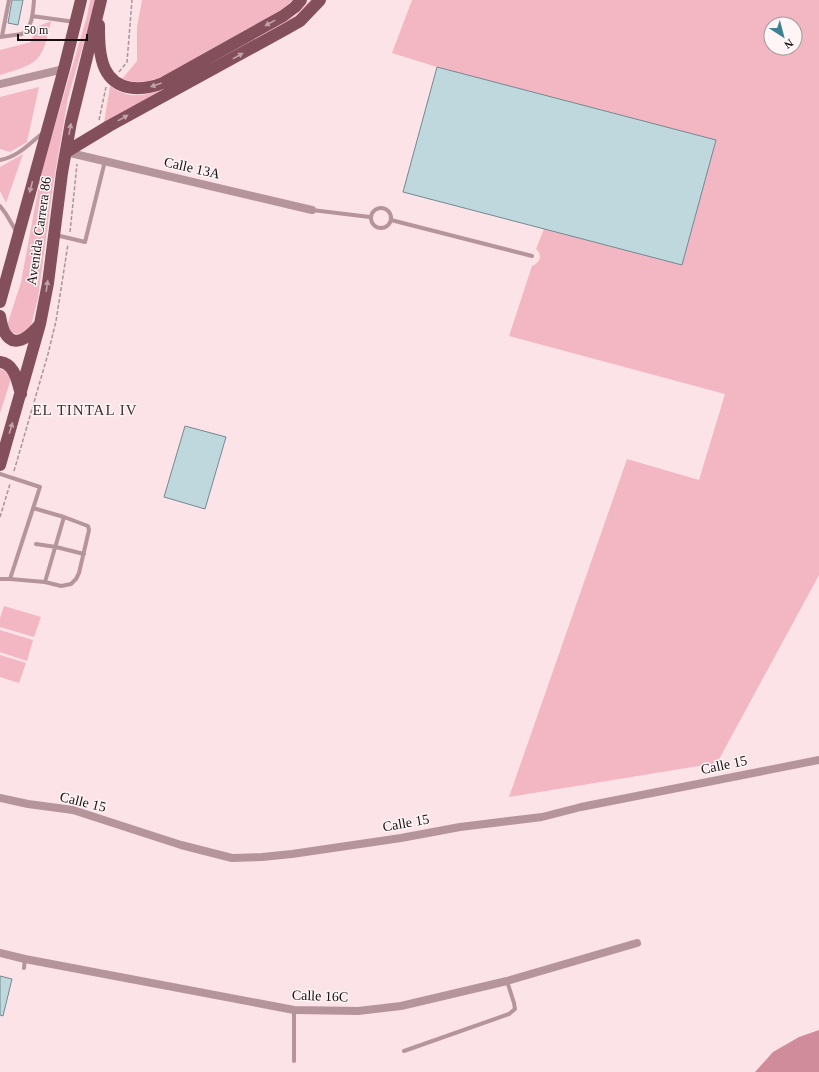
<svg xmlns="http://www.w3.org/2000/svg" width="819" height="1072" viewBox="0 0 819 1072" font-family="'Times New Roman',serif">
<rect width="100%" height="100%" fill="#fce3e8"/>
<!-- green -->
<path fill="#f2b7c3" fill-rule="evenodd" d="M90 0H96L68 98 53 186 38 298 32 322 30 328 21 334 12 333 7 326 21 282 42 169 87 16Z
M142 0H293L275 15 163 77C146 82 140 84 122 79L137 61V27Z
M310 0H316L296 19 104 123 110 86C125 97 138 97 154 92L295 16Z
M412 0H819V575L717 763 509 797 627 459 699 480 725 394 509 336 532 266C540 262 543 256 536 249L544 229 715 140 437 67 392 53ZM771 24H795V48H771Z
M51 21C42 62 40 63 0 75V50L31 42 36 27Z
M39 87 27 142 10 152 0 149V97Z
M23 154 6 203 0 191V167Z
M0 369 6 371 10 375V382L0 413Z
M4 606 41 617 34 637 0 627V618Z
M0 630 33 640 27 661 0 652Z
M0 655 26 663 19 683 0 677Z"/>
<!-- water -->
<path fill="#d08c9b" d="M819 1030V1072H755L773 1052 799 1037Z"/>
<!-- building -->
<path fill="#bfd8de" stroke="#73898f" d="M12 0H23L18 25 8 23Z
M437 67 716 140 682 265 403 192Z
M185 426 226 437 205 509 164 497Z
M0 976 12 979 3 1016 0 1015Z"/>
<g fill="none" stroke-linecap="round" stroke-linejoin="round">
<!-- path -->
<path stroke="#a79598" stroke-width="1.5" stroke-dasharray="4 2" stroke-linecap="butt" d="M119 72 127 62 132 0
M99 120 106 87
M70 232 77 164
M14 471 48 354 56 321 68 244
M0 517 10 484"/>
<!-- lane -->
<path stroke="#b5959b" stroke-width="4" d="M32 16 75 22
M2 36 9 0
M0 37 22 34C33 27 33 11 34 0
M0 160C18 157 30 143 44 132
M0 206 6 214 16 231
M371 218a10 10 0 1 1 20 0a10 10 0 1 1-20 0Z
M312 210 370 217
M391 220 532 256
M56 235 85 242 105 161
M0 474 40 487 10 579H0
M33 508 64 517 88 526 89 530 79 573 76 579 71 584 61 586 45 582
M36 544 56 547 84 554
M10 579 45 582 64 517
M24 968 25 959
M404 1051 509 1014 515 1009 514 1003 507 981
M294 1061V1010"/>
<!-- street -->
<path stroke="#b5959b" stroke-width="8" d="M0 84 64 69
M66 152 312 210
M0 798 28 804 73 810 181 845 232 858 262 857 292 854 401 838 460 827 542 817 581 807 819 760
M0 953 25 959 294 1010 358 1011 401 1006 507 981 637 943"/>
<!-- primary -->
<path stroke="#834f5b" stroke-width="12" d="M99 25C99 39 99 56 105 69 116 92 142 91 163 83L283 16 295 7 301 0
M66 152 109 126 286 29 300 21 320 0
M0 302 64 69 81 0
M0 316C5 348 21 347 40 324
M0 362C15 364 17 381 21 394
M0 465 40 324 48 283 62 173 71 122 101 0"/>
</g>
<!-- one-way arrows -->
<defs><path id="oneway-solid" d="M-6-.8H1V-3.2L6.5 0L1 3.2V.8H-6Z"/></defs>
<g fill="#c1a2a9">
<use href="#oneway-solid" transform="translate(270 23) rotate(151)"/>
<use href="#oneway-solid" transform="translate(238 56) rotate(-29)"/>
<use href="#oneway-solid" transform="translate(156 85) rotate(161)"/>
<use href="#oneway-solid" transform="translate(123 118) rotate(-29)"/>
<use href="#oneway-solid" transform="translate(70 129) rotate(-80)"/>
<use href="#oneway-solid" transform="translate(31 187) rotate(105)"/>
<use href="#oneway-solid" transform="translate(47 286) rotate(-82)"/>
<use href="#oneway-solid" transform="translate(11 428) rotate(-73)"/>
</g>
<g text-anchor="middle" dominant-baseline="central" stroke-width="3" stroke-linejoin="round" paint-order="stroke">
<!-- street labels -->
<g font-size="14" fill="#170f11" stroke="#fff5f7">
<text transform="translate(192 168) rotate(13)">Calle 13A</text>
<text transform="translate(39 231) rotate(-82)">Avenida Carrera 86</text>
<text transform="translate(724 765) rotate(-12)">Calle 15</text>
<text transform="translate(83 802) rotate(14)">Calle 15</text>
<text transform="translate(406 823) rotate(-10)">Calle 15</text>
<text transform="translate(320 996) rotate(2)">Calle 16C</text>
</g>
<!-- neighbourhood labels -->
<g font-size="15" letter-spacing="1" fill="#3f2d30" stroke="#fff5f7">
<text x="85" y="410">EL TINTAL IV</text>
</g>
</g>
<!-- north arrow -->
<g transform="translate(783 36) rotate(144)"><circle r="19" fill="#fff5f7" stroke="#a2999b"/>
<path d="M0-3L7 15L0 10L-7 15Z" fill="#3e8291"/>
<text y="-6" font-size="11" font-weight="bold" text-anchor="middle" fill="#170f11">N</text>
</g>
<!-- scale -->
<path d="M18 34v6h69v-6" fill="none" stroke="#170f11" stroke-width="2"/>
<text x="24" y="34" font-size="12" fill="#170f11" stroke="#fff5f7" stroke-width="3" paint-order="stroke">50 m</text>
</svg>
